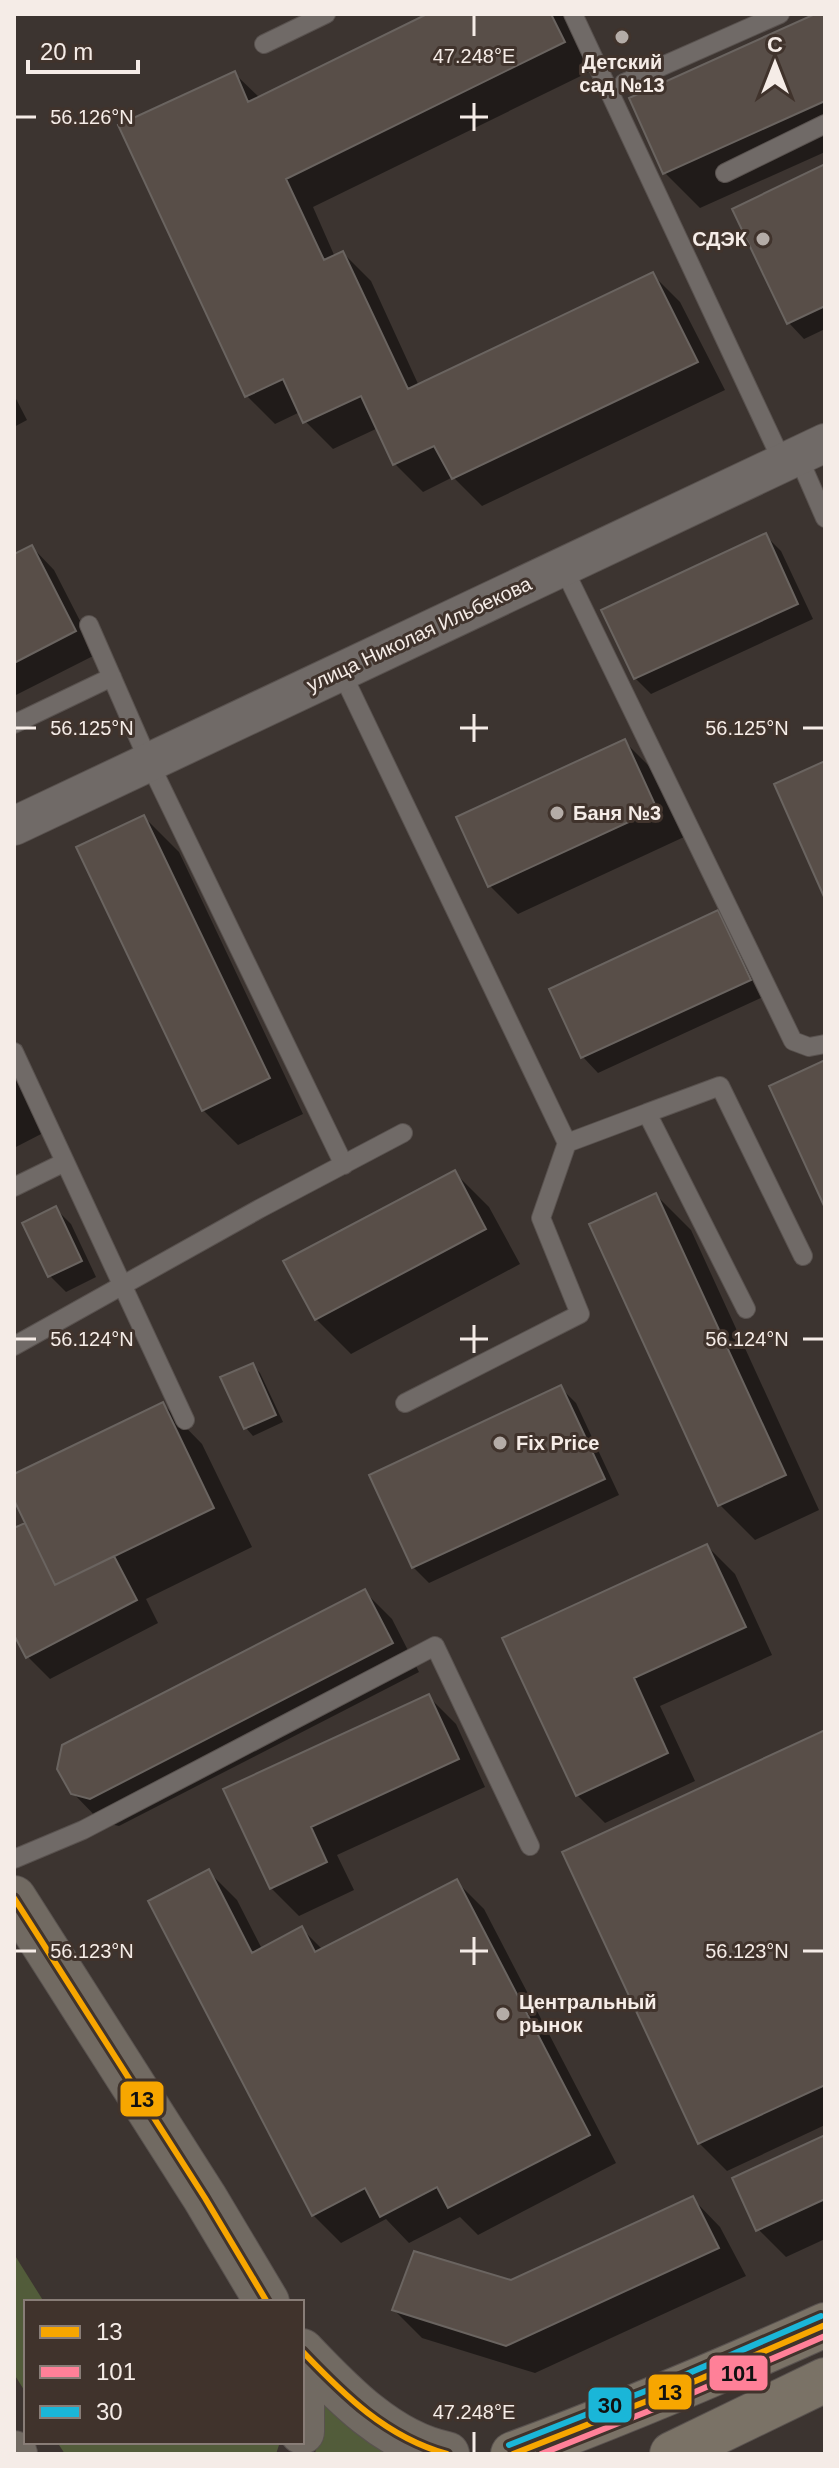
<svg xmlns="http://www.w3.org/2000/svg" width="839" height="2468" viewBox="0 0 839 2468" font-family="Helvetica,sans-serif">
<rect width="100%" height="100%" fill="#3c3430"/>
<!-- green -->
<path fill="#525c3a" d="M14 2254 44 2302H26V2393L14 2374Z
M312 2377 402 2454H315L319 2434Z
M57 2442H280L276 2454H65Z"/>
<!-- shadow -->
<path fill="#0007" d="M432 14H563L591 71 313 207 335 257 343 253 371 281 419 386 652 274 680 302 725 390 482 506 453 477 423 492 395 464 378 428 333 449 305 421 300 412 275 424 247 396 234 73 260 98Z
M820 14H825V152L700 208 665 173 631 99Z
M825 166V329L804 339 789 323Z
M14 395 27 420 14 427Z
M766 536 781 551 813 619 651 694 635 678Z
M32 547 54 570 97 654 14 696V556Z
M625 742 653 770 684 837 518 914 490 886Z
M144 817 179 852 303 1114 238 1145 203 1110Z
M717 912 733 928 765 996 598 1073 583 1057Z
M14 1073 45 1132 14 1148Z
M454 1172 489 1207 520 1264 351 1354 316 1319Z
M656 1195 691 1230 819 1510 755 1540 720 1505Z
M56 1209 71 1224 96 1277 66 1292 50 1276Z
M252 1365 260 1373 283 1422 253 1436 246 1428Z
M561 1388 576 1403 619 1495 429 1583 413 1567Z
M163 1404 202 1444 252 1547 146 1599 158 1623 50 1679 28 1657 14 1631V1531L24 1525 31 1531 14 1496V1476Z
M707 1546 735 1574 772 1655 660 1706 695 1781 605 1823 577 1795 505 1639Z
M364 1591 392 1619 419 1672 119 1826 101 1822 73 1793Z
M428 1696 456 1724 485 1787 337 1855 354 1890 299 1916 271 1888 226 1790Z
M825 1733V2125L727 2171 699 2143Z
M209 1872 237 1900 262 1949 302 1929 323 1950 456 1881 484 1909 616 2163 478 2235 460 2217 409 2243 386 2219 341 2243 313 2215Z
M825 2137V2239L786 2257 758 2229Z
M693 2199 720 2227 746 2276 535 2373 422 2338 394 2310 511 2282Z"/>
<!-- building -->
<path fill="#584e48" stroke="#6a6460" stroke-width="2" d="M427 14H551L565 42 286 179 324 260 343 251 408 389 653 272 698 362 452 479 434 446 393 465 361 396 303 423 283 379 245 397 118 125 235 71 248 102Z
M815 14H825V101L663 174 629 98Z
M825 164V306L787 324 732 209Z
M766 533 798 604 634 679 601 610Z
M32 545 76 631 14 663V554Z
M625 739 657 809 488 887 456 817Z
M825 761V899L774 784Z
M144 815 270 1078 202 1111 76 847Z
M718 910 751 980 581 1058 549 989Z
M825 1060V1208L769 1086Z
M455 1170 486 1229 315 1320 283 1261Z
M656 1193 786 1475 718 1506 589 1224Z
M56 1206 82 1261 48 1277 22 1223Z
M253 1363 276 1415 244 1429 220 1377Z
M561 1385 605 1479 412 1568 369 1475Z
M163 1402 214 1508 55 1585 14 1500V1474Z
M25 1523 55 1585 114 1556 137 1600 26 1658 14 1635V1528Z
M707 1544 746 1627 634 1678 668 1753 576 1796 502 1638Z
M365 1589 393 1643 90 1799 71 1794 57 1769 62 1745Z
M429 1694 459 1759 311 1827 327 1862 270 1889 223 1789Z
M825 1730V2085L698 2144 562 1852Z
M209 1869 252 1953 302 1926 315 1952 457 1879 590 2135 448 2208 437 2187 380 2217 365 2188 312 2216 148 1901Z
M825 2135V2199L756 2231 732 2178Z
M693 2196 719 2248 506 2346 392 2310 414 2251 511 2280Z"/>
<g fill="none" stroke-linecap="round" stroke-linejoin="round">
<defs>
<path id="lane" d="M573 14 783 463
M264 44 326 14
M624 83 780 14
M725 173 825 124
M798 456 825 518
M563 567 793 1041 809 1047 825 1044
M89 625 149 762 344 1165
M341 671 567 1143 541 1218 580 1314 405 1403
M14 724 112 677
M14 1052 185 1420
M647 1113 720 1086 803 1256
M567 1143 647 1113 746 1309
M14 1187 65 1162
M14 1346 259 1209 403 1133
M14 1859 83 1830 435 1646 530 1846"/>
<path id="street" d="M14 826 825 443"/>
<path id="secondary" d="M14 1898 205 2198 267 2302
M302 2351C341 2392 389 2443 447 2454
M302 2399V2432
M14 2453 15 2454"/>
<path id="primary" d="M513 2454C619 2415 722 2371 825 2325
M672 2454 825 2380"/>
</defs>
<!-- lane casing -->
<use href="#lane" stroke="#59524f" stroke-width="20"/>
<!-- street casing -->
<use href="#street" stroke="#59524f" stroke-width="40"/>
<!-- secondary casing -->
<use href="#secondary" stroke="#59524f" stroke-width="46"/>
<!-- primary casing -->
<use href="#primary" stroke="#59524f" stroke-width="46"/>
<!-- lane -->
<use href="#lane" stroke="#706a67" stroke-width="18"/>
<!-- street -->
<use href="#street" stroke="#706a67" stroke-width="38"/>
<!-- secondary -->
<use href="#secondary" stroke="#716a62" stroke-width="44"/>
<!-- primary -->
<use href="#primary" stroke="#7a7266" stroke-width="44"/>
<defs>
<path id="bus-1" d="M14 1898 205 2198 267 2302
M302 2351C344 2395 386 2437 447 2454
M513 2454 670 2392 825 2325"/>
<path id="bus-2" d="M541 2454 674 2401 825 2336"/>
<path id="bus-3" d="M509 2445 666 2383 821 2316"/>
</defs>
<!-- bus-1 casing -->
<use href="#bus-1" stroke="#40332c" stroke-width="12"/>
<!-- bus-2 casing -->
<use href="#bus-2" stroke="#40332c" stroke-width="12"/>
<!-- bus-3 casing -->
<use href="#bus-3" stroke="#40332c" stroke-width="12"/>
<!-- bus-1 -->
<use href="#bus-1" stroke="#f7a600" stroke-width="6"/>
<!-- bus-2 -->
<use href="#bus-2" stroke="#ff8098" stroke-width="6"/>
<!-- bus-3 -->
<use href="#bus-3" stroke="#1ab6d8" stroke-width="6"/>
</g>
<!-- ticks -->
<path fill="none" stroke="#f5ece7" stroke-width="3" d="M474 16V36M474 103V131M16 117H36M460 117H488M474 714V742M16 728H36M460 728H488M803 728H823M474 1325V1353M16 1339H36M460 1339H488M803 1339H823M474 1937V1965M16 1951H36M460 1951H488M803 1951H823M474 2432V2452"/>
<!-- markers -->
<g fill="#b4aca7" stroke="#40332c" stroke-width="3">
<circle cx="622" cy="37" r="8"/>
<circle cx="763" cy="239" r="8"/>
<circle cx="557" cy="813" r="8"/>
<circle cx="500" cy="1443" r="8"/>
<circle cx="503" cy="2014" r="8"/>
</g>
<g text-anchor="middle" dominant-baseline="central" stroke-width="6" stroke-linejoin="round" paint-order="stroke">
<!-- poi labels -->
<g font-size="20" font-weight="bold" fill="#f5ece7" stroke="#40332c" text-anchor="start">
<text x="622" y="62" text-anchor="middle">Детский<tspan x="622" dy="23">сад №13</tspan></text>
<text x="747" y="239" text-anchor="end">СДЭК</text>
<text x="573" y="813">Баня №3</text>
<text x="516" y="1443">Fix Price</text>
<text x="519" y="2002">Центральный<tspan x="519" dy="23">рынок</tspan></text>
</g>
<!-- street labels -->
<g font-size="20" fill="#f5ece7" stroke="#40332c">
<text transform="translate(419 634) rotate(-25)">улица Николая Ильбекова</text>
</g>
</g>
<g font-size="20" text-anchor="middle" fill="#f5ece7" stroke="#40332c" stroke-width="6" stroke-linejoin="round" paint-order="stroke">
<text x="474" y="63">47.248°E</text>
<text x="92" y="124">56.126°N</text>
<text x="92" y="735">56.125°N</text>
<text x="747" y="735">56.125°N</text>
<text x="92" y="1346">56.124°N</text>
<text x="747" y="1346">56.124°N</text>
<text x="92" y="1958">56.123°N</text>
<text x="747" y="1958">56.123°N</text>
<text x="474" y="2419">47.248°E</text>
</g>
<g stroke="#40332c" stroke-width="3">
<rect x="119" y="2080" width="46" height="38" rx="8" fill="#f7a600"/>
<rect x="708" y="2354" width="61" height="38" rx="8" fill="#ff8098"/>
<rect x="647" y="2373" width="46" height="38" rx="8" fill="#f7a600"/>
<rect x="587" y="2386" width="46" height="38" rx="8" fill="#1ab6d8"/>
</g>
<g font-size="22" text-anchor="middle" font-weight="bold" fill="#111">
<text x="142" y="2107">13</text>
<text x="739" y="2381">101</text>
<text x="670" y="2400">13</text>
<text x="610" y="2413">30</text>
</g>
<!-- border -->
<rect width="839" height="2468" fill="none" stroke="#f5ece7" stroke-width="32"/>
<!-- legend -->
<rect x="24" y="2300" width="280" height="144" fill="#40332c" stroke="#887d77" stroke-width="2"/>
<rect x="40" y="2326" width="40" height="12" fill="#f7a600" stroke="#887d77" stroke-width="2"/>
<text x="96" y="2340" font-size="24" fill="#f5ece7">13</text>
<rect x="40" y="2366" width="40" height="12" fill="#ff8098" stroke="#887d77" stroke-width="2"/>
<text x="96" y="2380" font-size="24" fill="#f5ece7">101</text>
<rect x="40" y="2406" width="40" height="12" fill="#1ab6d8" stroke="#887d77" stroke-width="2"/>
<text x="96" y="2420" font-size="24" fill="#f5ece7">30</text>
<!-- north arrow -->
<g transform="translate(775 64)" stroke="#40332c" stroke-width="6" paint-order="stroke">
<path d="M0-6L14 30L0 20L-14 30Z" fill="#f5ece7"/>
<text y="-12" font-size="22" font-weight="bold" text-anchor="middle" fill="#f5ece7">С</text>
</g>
<!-- scale -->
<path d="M28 60v12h110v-12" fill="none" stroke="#f5ece7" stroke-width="4"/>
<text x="40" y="60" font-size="24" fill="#f5ece7" stroke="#40332c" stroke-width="6" paint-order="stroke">20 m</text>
</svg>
